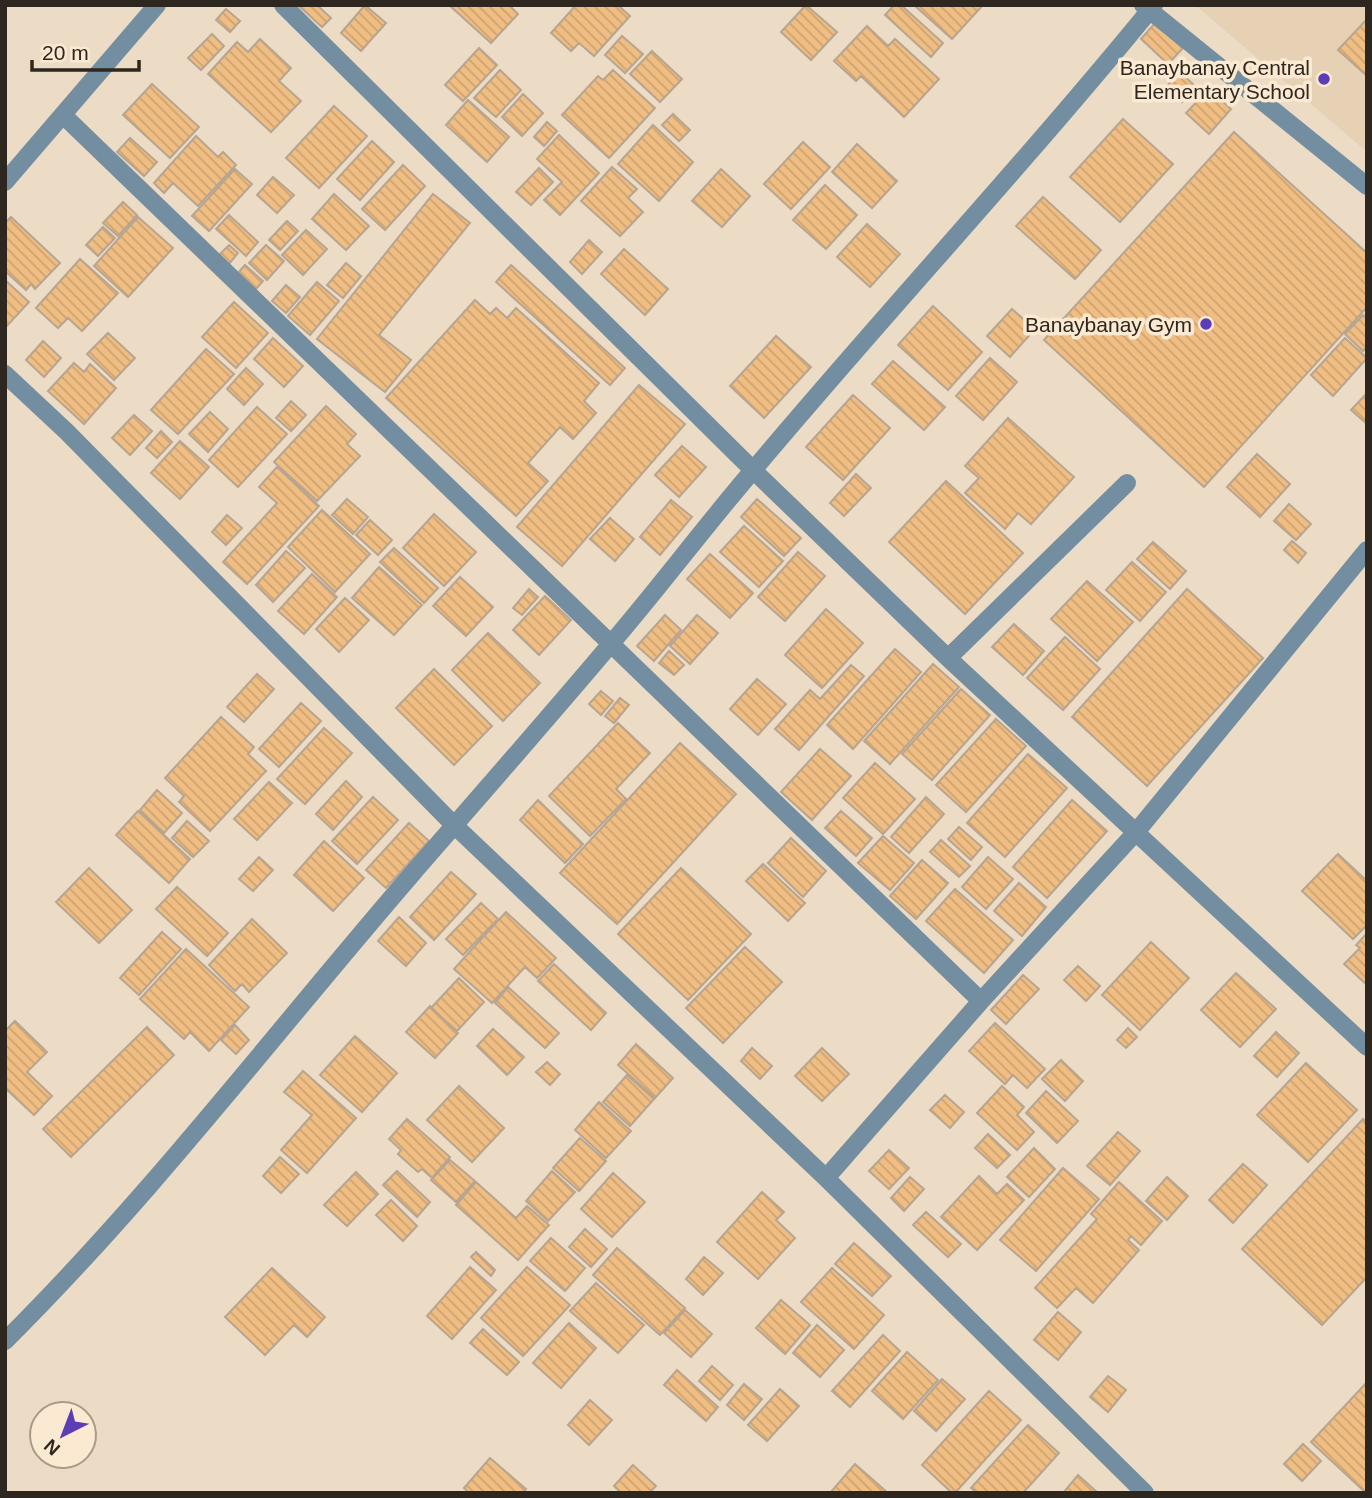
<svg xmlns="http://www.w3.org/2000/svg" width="1372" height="1498" viewBox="0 0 1372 1498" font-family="Arial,sans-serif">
<defs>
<pattern id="building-back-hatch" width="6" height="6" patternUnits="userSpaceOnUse" patternTransform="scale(1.75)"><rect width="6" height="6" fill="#f0be83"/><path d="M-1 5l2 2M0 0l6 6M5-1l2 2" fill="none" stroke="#cea371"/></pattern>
</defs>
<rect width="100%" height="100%" fill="#eddcc5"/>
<!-- built -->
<path fill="#e7d1b4" d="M1195 5H1367V152Z"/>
<!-- building -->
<path fill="url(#building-back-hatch)" stroke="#b7a591" stroke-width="2" d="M298 5H317L331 18 322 27Z
M365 5 386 23 361 51 341 33Z
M449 5H509L518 14 491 43Z
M576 5H618L630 16 594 56 579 43 571 51 551 33Z
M806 5 837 32 811 60 781 32Z
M894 5H901L943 43 931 57 885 15Z
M914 5H983L952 39Z
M226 9 240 21 230 32 216 20Z
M1367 19V76L1338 50Z
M1155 23 1183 48 1168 64 1141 39Z
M867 26 888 46 895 39 939 79 904 117 861 76 856 81 834 61Z
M212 34 224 46 201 70 188 58Z
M622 36 643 54 625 73 605 55Z
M260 39 291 68 279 81 301 101 271 132 208 74 237 42 248 52Z
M479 48 497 65 463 101 445 85Z
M652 51 682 79 660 102 630 74Z
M500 70 521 90 496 117 474 98Z
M613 70 655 108 609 158 562 115 598 76 603 80Z
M1180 72 1196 87 1182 102 1166 87Z
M152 84 199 127 170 158 123 115Z
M1209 89 1231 109 1209 134 1186 113Z
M523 94 543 113 522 136 502 117Z
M468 100 509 137 487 162 446 125Z
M334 106 367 136 319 188 286 158Z
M673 114 690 130 679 141 662 125Z
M1123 119 1173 164 1120 222 1070 177Z
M547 122 557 131 544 146 534 137Z
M653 125 693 162 659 201 618 164Z
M1234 132 1367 253V307L1204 487 1044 340Z
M559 135 599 173 560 215 544 200 562 182 537 159Z
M196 136 218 157 223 152 236 165 198 206 173 183 164 193 154 183Z
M130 138 157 162 144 176 117 152Z
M372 141 394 162 360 200 337 179Z
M803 142 830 167 791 209 764 184Z
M857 144 897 181 872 208 832 172Z
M403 165 425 186 385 230 362 209Z
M612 167 637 189 628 198 643 212 620 236 581 201Z
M539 168 553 182 531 205 516 192Z
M235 169 252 184 209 231 192 216Z
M721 169 750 196 722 227 692 201Z
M273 177 294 195 277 213 257 195Z
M825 185 857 215 826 249 793 220Z
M334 194 369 226 346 250 312 219Z
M433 194 470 223 379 335 411 360 385 392 317 339Z
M1043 197 1101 250 1075 279 1016 226Z
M123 202 137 215 118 236 103 223Z
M229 215 258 242 246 256 216 229Z
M11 217 60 263 35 289 31 284 26 290 5 271V223Z
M138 217 173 248 128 297 94 266Z
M287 221 298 231 280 250 269 240Z
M867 224 900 254 870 287 837 257Z
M103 227 115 238 98 256 86 245Z
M306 230 327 249 303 275 282 255Z
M589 240 602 252 582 274 570 262Z
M229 245 238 253 229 264 219 255Z
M266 245 284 261 267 280 249 263Z
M624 249 668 289 645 315 601 274Z
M80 259 118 293 82 331 68 318 58 328 36 308Z
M346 263 361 276 343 298 327 285Z
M245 265 263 281 256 289 238 273Z
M511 265 625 368 610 385 496 282Z
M5 280 29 302 5 328Z
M317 282 339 301 310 335 288 316Z
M286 285 300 297 286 313 272 301Z
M475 300 490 314 496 308 507 318 516 308 599 383 584 401 596 413 573 439 560 427 528 463 548 481 516 516 386 398Z
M234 302 268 333 236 368 202 337Z
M933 306 982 352 948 390 898 345Z
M1012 309 1035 329 1010 357 987 336Z
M1363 315 1367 319V347L1363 351 1345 334Z
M108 333 135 358 114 380 87 354Z
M776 336 811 367 764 418 730 386Z
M273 338 303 366 284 387 254 359Z
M1345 338 1367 358 1333 396 1311 375Z
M43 341 61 358 44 377 26 360Z
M206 349 234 374 178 434 151 410Z
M990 358 1017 382 983 420 956 396Z
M893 361 945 407 924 430 872 384Z
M74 363 84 372 90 364 116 388 84 424 48 391Z
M246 368 263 384 244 405 227 389Z
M639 385 685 424 562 566 517 527Z
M1367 393V424L1351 410Z
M853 395 890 428 843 480 806 447Z
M291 401 306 415 291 431 276 418Z
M326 406 356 434 347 444 360 456 317 501 274 462Z
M257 407 287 434 238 487 209 460Z
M210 412 228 429 208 452 189 434Z
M134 415 152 431 130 455 112 438Z
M1008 418 1074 477 1031 524 1018 513 1005 529 965 493 979 478 965 466Z
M161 431 172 442 157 458 146 448Z
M180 441 209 467 180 499 151 473Z
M682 446 706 467 679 497 655 475Z
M1257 454 1290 484 1260 517 1227 487Z
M277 467 319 506 247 584 223 562 277 503 259 487Z
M856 474 871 488 844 516 830 503Z
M946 481 1023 553 965 614 889 542Z
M347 499 368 517 353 534 332 515Z
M757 499 801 538 784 556 741 517Z
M671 500 692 517 660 555 640 537Z
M1289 504 1311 524 1296 540 1274 521Z
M322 510 370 554 335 592 288 547Z
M434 514 476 552 444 586 403 548Z
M227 515 242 528 226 545 212 532Z
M610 518 634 539 615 561 590 539Z
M370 520 392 540 378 555 356 535Z
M744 526 783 561 759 587 720 552Z
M1292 541 1306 553 1298 563 1284 550Z
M1153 542 1186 571 1170 589 1137 559Z
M394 548 438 588 424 603 380 562Z
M286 551 305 568 273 602 256 585Z
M798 552 825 576 785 621 758 597Z
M710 554 753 593 730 618 687 579Z
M1132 562 1166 592 1140 621 1106 590Z
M379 567 422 605 394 635 352 598Z
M312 574 337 597 304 634 278 611Z
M460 577 493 607 466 636 433 606Z
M1087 581 1133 622 1097 661 1051 619Z
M529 589 538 597 522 615 513 608Z
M1187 589 1263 658 1147 786 1072 717Z
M545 596 571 620 539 655 513 630Z
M345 598 369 620 339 652 316 629Z
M826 609 863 643 822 688 785 655Z
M665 615 681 630 654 661 637 646Z
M697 615 718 633 690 664 670 646Z
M1014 624 1044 651 1023 675 992 647Z
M488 633 540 683 503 721 452 670Z
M1065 637 1100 669 1063 710 1027 678Z
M895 649 921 672 853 749 827 725Z
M669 651 684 665 674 675 659 663Z
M933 664 959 687 890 764 864 741Z
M851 665 864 676 799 750 775 729 810 690 820 699Z
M434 669 492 726 454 765 396 708Z
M257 674 274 689 244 722 227 707Z
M757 679 786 704 758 735 730 709Z
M961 689 990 715 932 780 902 754Z
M601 691 613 701 601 715 589 704Z
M620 698 629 705 614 723 605 716Z
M301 703 321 721 279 767 259 749Z
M221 717 254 747 248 754 266 771 210 831 179 802 184 796 165 778Z
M996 719 1026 746 966 812 936 785Z
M618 723 650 753 616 789 626 799 590 836 549 796Z
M324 728 352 753 305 804 277 779Z
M680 743 736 794 617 924 560 873Z
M820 749 851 776 812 820 781 792Z
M1028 754 1067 788 1005 857 967 823Z
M875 763 915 799 883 834 843 798Z
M346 781 362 797 333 830 316 814Z
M269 782 292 803 257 840 234 819Z
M157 790 182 813 164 833 140 810Z
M373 797 398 820 357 864 332 841Z
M926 797 944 814 909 853 891 837Z
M538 800 583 844 565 863 520 820Z
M1072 800 1107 831 1047 898 1013 867Z
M138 811 190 859 169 883 116 835Z
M841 811 872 838 856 856 825 828Z
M187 821 209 841 193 857 172 838Z
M409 823 429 841 386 888 366 870Z
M959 827 982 847 971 860 948 839Z
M883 836 914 863 890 890 858 863Z
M791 838 826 871 803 897 768 863Z
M941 840 970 866 959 877 930 852Z
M324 841 364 878 333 911 294 875Z
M1338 854 1367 881V925L1353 939 1302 891Z
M259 857 273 870 253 891 239 879Z
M988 857 1013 879 986 909 962 887Z
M922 860 948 883 916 919 890 896Z
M763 864 805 903 788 921 746 881Z
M89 868 132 910 99 943 56 902Z
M681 868 751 934 688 1000 618 934Z
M451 872 476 894 434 940 410 917Z
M1019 883 1046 907 1022 936 994 911Z
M177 887 228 933 207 956 156 909Z
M955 889 1013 940 984 973 926 921Z
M481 903 498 919 463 955 446 939Z
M506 912 556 958 537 978 525 967 492 1003 454 969Z
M399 917 426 943 406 966 378 941Z
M252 919 287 953 249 992 242 984 235 991 209 965Z
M162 932 181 949 139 995 120 978Z
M1367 933V985L1344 964 1360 948 1356 945Z
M1151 942 1189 978 1140 1030 1102 995Z
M745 947 782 982 723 1043 686 1008Z
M186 949 249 1007 209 1051 190 1032 184 1039 140 999Z
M554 964 606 1013 591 1030 538 981Z
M1078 966 1100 986 1086 1001 1064 980Z
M1236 973 1276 1009 1240 1047 1201 1010Z
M1023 975 1039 989 1006 1024 991 1010Z
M459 978 484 1002 457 1031 431 1008Z
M508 987 559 1033 545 1048 495 1003Z
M430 1006 458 1033 435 1058 406 1032Z
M15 1021 47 1052 27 1072 52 1096 34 1115 5 1088V1031Z
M995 1023 1045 1069 1027 1088 1013 1075 1005 1084 969 1051Z
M235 1025 249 1040 236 1054 221 1040Z
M147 1027 174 1055 71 1157 43 1129Z
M1128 1028 1137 1037 1126 1048 1117 1040Z
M493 1029 524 1057 507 1075 477 1046Z
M1276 1032 1299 1053 1277 1077 1254 1056Z
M355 1036 397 1073 362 1112 320 1075Z
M636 1044 673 1078 655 1098 618 1065Z
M752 1048 772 1066 760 1079 741 1061Z
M822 1048 849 1074 822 1101 795 1076Z
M1061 1060 1083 1081 1065 1101 1042 1079Z
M547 1062 560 1074 550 1085 536 1072Z
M1306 1063 1357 1110 1308 1162 1257 1115Z
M303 1071 356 1118 307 1173 281 1150 312 1115 284 1092Z
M627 1075 654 1099 630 1126 603 1102Z
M459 1086 504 1128 472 1162 427 1120Z
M1002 1086 1024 1107 1017 1115 1034 1132 1017 1150 977 1113Z
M1046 1091 1078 1121 1057 1143 1026 1113Z
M945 1095 964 1112 950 1128 930 1110Z
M599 1102 631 1131 606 1158 575 1130Z
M407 1119 450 1157 432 1178 422 1169 418 1172 398 1154 401 1150 389 1139Z
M1363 1119 1367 1123V1277L1322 1325 1242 1249Z
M1118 1132 1140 1151 1110 1185 1087 1166Z
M988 1134 1010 1155 997 1168 975 1148Z
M580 1138 606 1161 579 1191 553 1168Z
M1034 1148 1055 1169 1029 1197 1007 1177Z
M889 1150 909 1168 889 1189 869 1171Z
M280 1157 299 1174 281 1193 263 1176Z
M450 1160 475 1181 456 1202 431 1180Z
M1243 1164 1267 1185 1233 1223 1209 1200Z
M1063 1168 1099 1199 1036 1271 1000 1240Z
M397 1171 430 1202 417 1217 383 1185Z
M552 1171 575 1192 548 1221 526 1201Z
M356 1172 378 1194 347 1226 324 1205Z
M613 1173 645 1202 612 1237 581 1209Z
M979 1176 997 1194 1007 1184 1024 1200 977 1250 941 1217Z
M910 1177 924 1189 904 1211 891 1198Z
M1167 1177 1188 1196 1167 1220 1146 1201Z
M476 1182 516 1218 527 1206 549 1225 518 1260 456 1205Z
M1119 1182 1162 1221 1141 1245 1131 1236 1128 1240 1139 1250 1093 1303 1076 1288 1057 1308 1035 1288 1097 1219 1091 1214Z
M762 1192 784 1212 776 1220 795 1238 758 1279 717 1242Z
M391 1200 417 1226 403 1241 376 1215Z
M926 1212 961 1244 948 1257 913 1225Z
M585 1229 607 1249 591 1267 569 1247Z
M551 1238 585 1268 565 1291 530 1261Z
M854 1243 891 1276 872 1296 835 1264Z
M617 1248 685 1308 660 1335 593 1275Z
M476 1252 495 1270 491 1276 471 1257Z
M704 1257 723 1273 703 1295 686 1279Z
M470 1267 496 1290 452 1339 427 1316Z
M527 1267 570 1305 523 1356 481 1318Z
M272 1268 325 1317 307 1337 294 1325 265 1355 225 1317Z
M832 1268 884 1315 854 1349 801 1302Z
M596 1283 644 1325 618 1353 570 1311Z
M781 1300 810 1325 785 1354 756 1328Z
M685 1310 712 1334 691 1357 664 1333Z
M1058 1312 1081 1332 1058 1360 1034 1340Z
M569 1323 596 1348 561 1388 533 1363Z
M817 1325 844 1350 820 1377 793 1353Z
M483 1329 519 1362 507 1375 470 1343Z
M883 1335 900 1351 850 1407 832 1391Z
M907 1352 938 1380 903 1419 872 1391Z
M712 1366 733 1385 720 1400 699 1381Z
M677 1370 718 1407 706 1421 664 1385Z
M1108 1376 1126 1390 1108 1412 1090 1397Z
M942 1379 965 1399 936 1431 914 1411Z
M1367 1382V1493H1366L1311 1442Z
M744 1384 762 1399 744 1420 727 1405Z
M780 1389 799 1406 767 1441 748 1425Z
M989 1391 1021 1420 955 1493H952L922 1465Z
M590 1400 612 1420 589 1445 568 1425Z
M1028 1425 1059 1453 1023 1493H977L971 1488Z
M1303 1444 1321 1461 1302 1481 1284 1464Z
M490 1458 526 1489 523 1493H469L464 1488Z
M855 1464 888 1493H830Z
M633 1465 656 1486 649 1493H621L614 1486Z
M1078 1475 1098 1493H1063Z"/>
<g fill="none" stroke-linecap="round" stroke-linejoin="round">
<!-- minor -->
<path stroke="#728ea0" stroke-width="18" d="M283 5 753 470 948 658 1367 1047
M1143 5 1367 186
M63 115 981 1001
M5 182 157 5
M5 374 67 432 454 825 826 1178 1145 1493
M948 658 1127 483
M826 1178 981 1001 1137 831 1367 550
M5 1341C152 1195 277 1030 412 874 478 798 544 723 609 646 659 588 705 526 755 468 886 312 1025 163 1154 5"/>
</g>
<!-- markers -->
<g fill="#5b3eb6" stroke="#fbe9d2" stroke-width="2.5">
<circle cx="1324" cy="79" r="7"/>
<circle cx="1206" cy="324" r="7"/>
</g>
<g text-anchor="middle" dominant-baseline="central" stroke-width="7" stroke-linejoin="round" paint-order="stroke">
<!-- poi labels -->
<g font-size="21" fill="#2e271f" stroke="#fbe9d2" text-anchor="end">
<text x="1310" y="67">Banaybanay Central<tspan x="1310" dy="24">Elementary School</tspan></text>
<text x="1192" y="324">Banaybanay Gym</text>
</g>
</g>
<!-- border -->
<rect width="1372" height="1498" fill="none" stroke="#2e271f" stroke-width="14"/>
<!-- north arrow -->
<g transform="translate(63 1435) rotate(222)"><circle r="33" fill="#fbe9d2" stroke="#a99b8a" stroke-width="2"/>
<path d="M0-5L12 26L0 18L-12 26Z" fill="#5b3eb6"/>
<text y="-10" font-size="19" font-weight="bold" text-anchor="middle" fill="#2e271f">N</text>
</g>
<!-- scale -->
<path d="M32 60v10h107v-10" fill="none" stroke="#2e271f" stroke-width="3.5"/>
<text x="42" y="60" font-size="21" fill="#2e271f" stroke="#fbe9d2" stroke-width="5" paint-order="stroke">20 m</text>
</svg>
